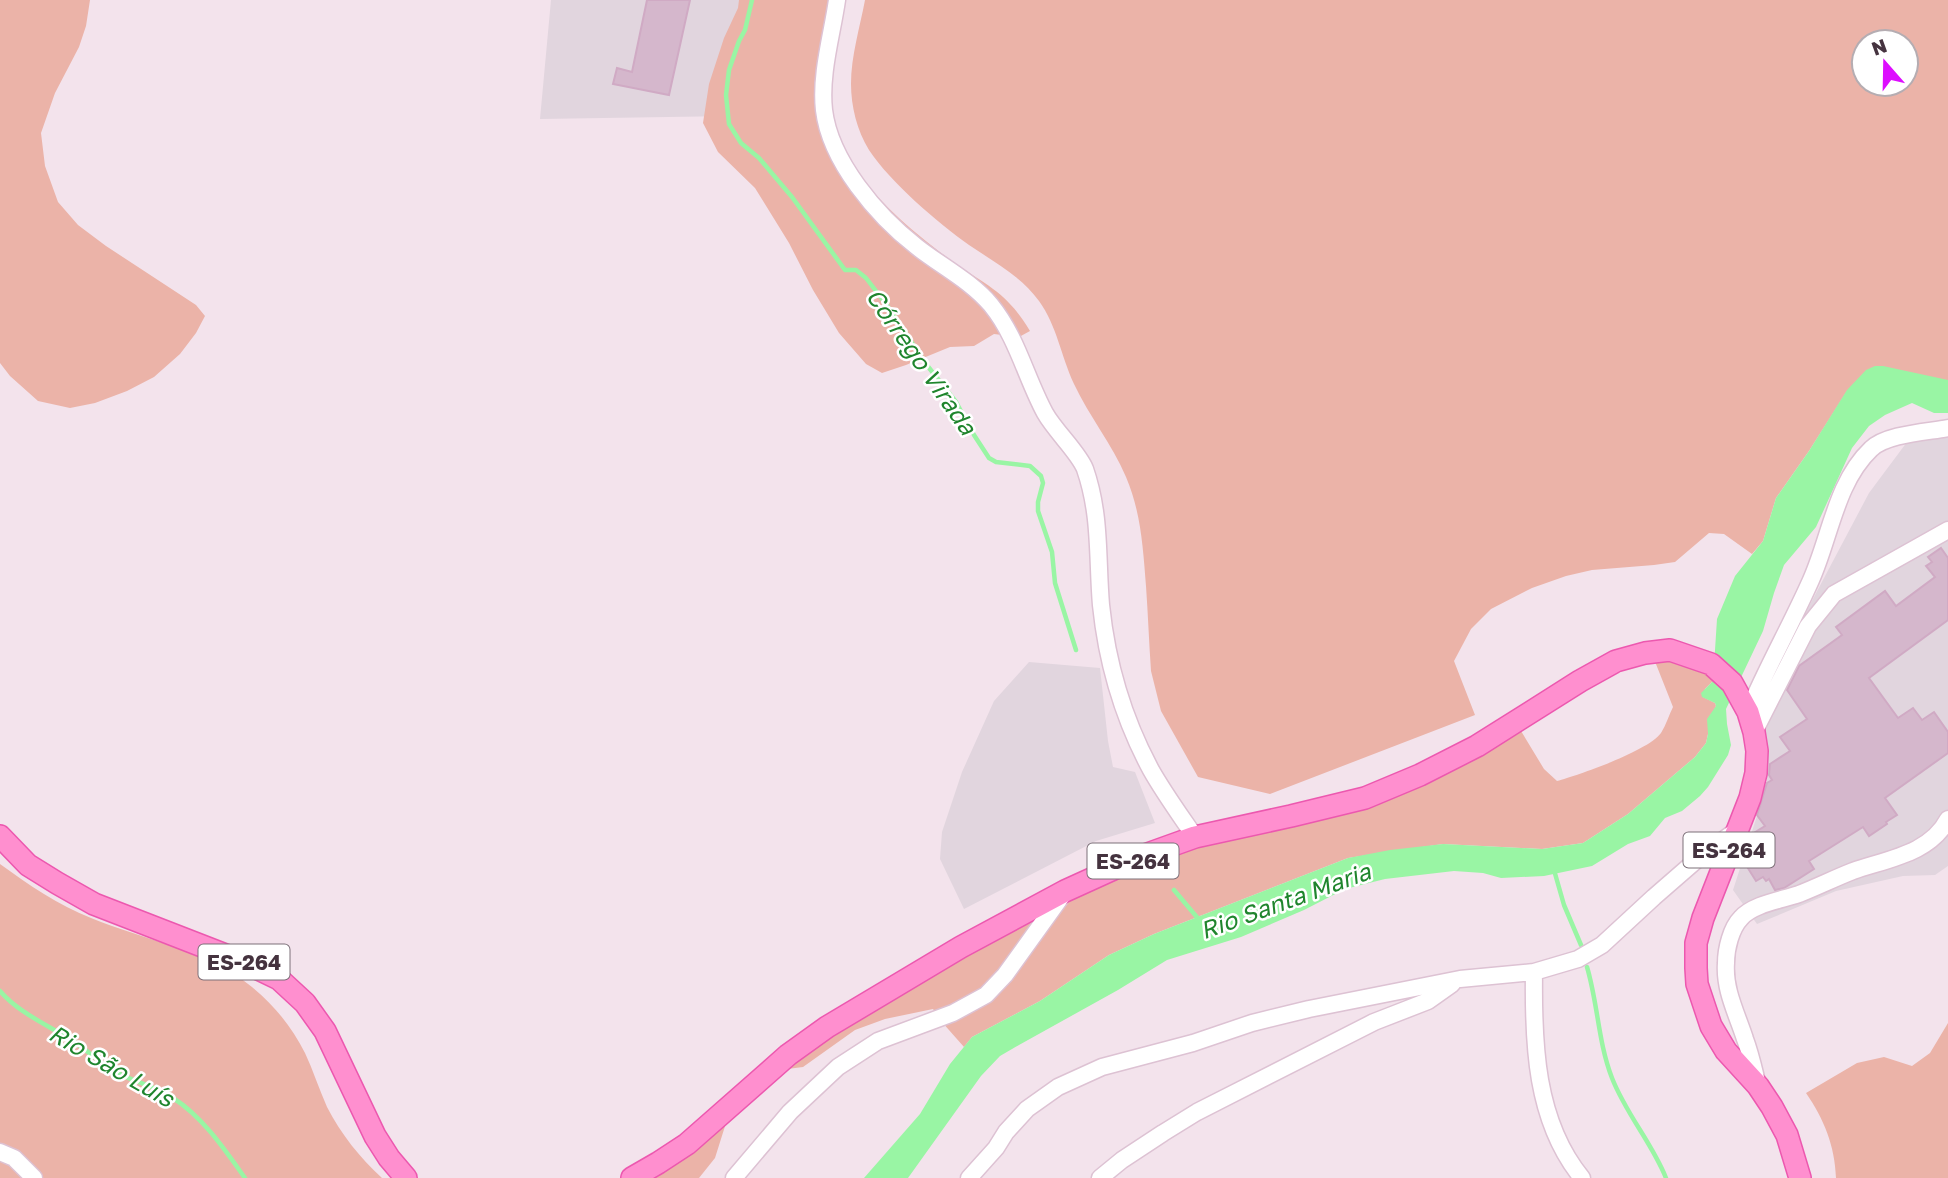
<svg xmlns="http://www.w3.org/2000/svg" width="1948" height="1178" viewBox="0 0 1948 1178" font-family="'Golos Text',sans-serif">
<rect width="100%" height="100%" fill="#f3e3ec"/>
<!-- industrial -->
<path fill="#e1d5de" d="M551 0H821L804 115 540 119Z
M1948 435V866L1935 875 1903 876 1836 891 1757 924 1733 890 1767 785 1765 723 1760 699 1869 493 1907 442Z
M1029 662 1100 668 1108 741 1113 767 1135 772 1155 823 1096 841 964 909 940 859 942 832 962 772 994 701Z"/>
<!-- green -->
<path fill="#ebb3a8" fill-rule="evenodd" d="M0 0H90L86 26 79 47 55 93 41 133 45 166 58 202 78 225 106 246 196 305 205 316 196 333 180 354 154 377 127 391 95 403 70 408 38 401 10 376 0 363Z
M739 0H841C835 33 827 66 829 100 833 167 902 224 952 261 987 286 1007 292 1030 331L1019 337 994 334 974 346 950 347 906 365 882 373 866 364 839 333 813 290 789 243 755 188 718 152 703 123 709 84 724 38 738 8Z
M865 0H1948V380L1847 391 1809 451 1776 498 1763 541 1752 554 1724 534 1709 533 1675 562 1654 565 1592 570 1566 576 1532 588 1491 609 1471 629 1454 661 1475 715 1270 794 1198 777 1161 711 1151 671C1149 643 1148 614 1146 586 1143 548 1141 512 1126 477 1112 444 1089 416 1074 384 1061 356 1057 326 1039 301 1021 276 994 262 969 245 937 222 890 182 869 150 857 131 851 106 851 84 851 56 860 27 865 0ZM1864 42H1906V84H1864Z
M1652 654 1714 673 1713 681 1705 689 1703 697 1715 703 1716 706 1708 723V734L1706 743 1695 757 1628 814 1583 843 1542 849 1443 844 1348 858 1154 934 1109 955 1040 1001 972 1037 964 1047 941 1021 933 1009 885 1019 855 1030 803 1067 772 1071 726 1123 715 1158 699 1178H641L744 1087 1072 889 1371 789 1512 716 1544 769 1557 781C1579 775 1648 751 1661 733 1666 725 1669 715 1673 707Z
M0 864C29 885 58 905 91 918 144 940 206 950 252 987 274 1005 292 1027 305 1053 313 1070 319 1089 327 1107 341 1134 360 1158 382 1178H0Z
M1948 1023V1178H1836C1835 1146 1824 1119 1806 1093L1857 1063 1884 1057 1912 1066 1930 1053Z"/>
<!-- water -->
<path fill="#99f5a4" d="M1875 366H1883L1948 380V413H1934L1912 403 1885 415 1869 426 1852 448 1816 527 1784 565 1774 593 1763 631 1726 709 1727 724 1731 745 1728 755 1708 787 1700 796 1682 811 1665 818 1650 836 1628 844 1592 866 1544 876 1501 878 1483 873 1454 871 1385 879 1345 889 1304 910 1241 937 1167 960 1118 990 1019 1045 1000 1056 981 1076 908 1178H864L920 1114 950 1064 972 1037 1040 1001 1109 955 1154 934 1348 858 1390 850 1443 844 1542 849 1583 843 1628 814 1695 757 1706 743 1708 734 1707 719 1716 706 1715 703 1702 697 1701 693 1713 681 1717 619 1735 576 1763 541 1776 498 1809 451 1847 390 1866 370Z"/>
<g fill="none" stroke-linecap="round" stroke-linejoin="round">
<!-- stream -->
<path stroke="#99f5a4" stroke-width="4.5" d="M752 0 745 30 739 41 729 70 726 95 729 124 741 143 759 158 792 197 845 270H856L866 278 886 304 926 364 956 402 974 435 989 458 996 462 1030 466 1041 476 1043 483 1038 502V511L1052 552 1055 583 1076 650
M1554 870 1564 905 1581 945
M1174 890 1201 922
M1587 967C1598 1004 1598 1042 1612 1078 1626 1114 1652 1143 1666 1178
M0 991C19 1013 46 1024 71 1040 86 1049 99 1062 114 1071 133 1082 155 1086 173 1098 203 1117 225 1150 245 1178"/>
</g>
<!-- building -->
<path fill="#d5b7cc" stroke="#d0aac4" stroke-width="2" d="M647 0H690L669 95 613 84 617 68 632 72Z
M1941 548 1948 558V620L1869 678 1898 718 1913 708 1922 720 1934 712 1948 732V753L1885 798 1897 815 1886 822 1887 824 1869 836 1863 827 1809 861 1814 869 1784 888 1775 890 1769 879 1766 881 1763 877 1756 881 1746 865 1756 858 1746 844 1749 836 1765 826 1757 815 1767 783 1772 780 1769 775 1770 764 1790 751 1780 737 1807 719 1787 690 1799 666 1842 635 1836 627 1885 591 1896 606 1935 577 1926 566 1932 562 1928 557Z"/>
<g fill="none" stroke-linecap="round" stroke-linejoin="round">
<defs>
<path id="minor" d="M837 0C832 35 820 74 824 110 830 161 877 216 917 247 941 266 971 281 991 305 1017 337 1026 378 1045 413 1055 431 1079 453 1085 469 1101 515 1097 558 1101 605 1107 663 1123 718 1151 770 1164 793 1180 815 1195 837
M1748 712C1767 667 1791 625 1811 580 1830 538 1836 482 1871 449 1886 434 1927 432 1948 428
M1754 732 1808 626 1834 594 1948 530
M1534 972C1533 1042 1535 1121 1582 1178
M1758 1086C1754 1070 1751 1055 1745 1039 1737 1014 1724 990 1726 963 1726 949 1731 928 1741 918 1753 904 1782 900 1799 894 1817 887 1835 878 1853 871 1887 859 1930 854 1948 819
M0 1152 14 1158 34 1178
M734 1178 790 1112 838 1067 878 1041 953 1013 986 995 1005 975 1064 893
M969 1178 996 1148 1006 1132 1027 1109 1058 1087 1102 1067 1193 1043 1252 1023 1309 1009 1460 979 1534 972 1578 959 1602 945 1654 897 1700 857 1737 830
M1100 1178 1122 1160 1163 1133 1197 1112 1374 1022 1428 1001 1452 984"/>
<path id="major" d="M0 836 28 865 57 883 94 904 246 963 279 979 305 1003 325 1031 375 1136 389 1158 406 1178
M632 1178 658 1163 687 1144 788 1055 827 1027 961 947 1065 891 1142 856 1195 837 1291 816 1365 798 1420 775 1477 746 1580 681 1616 661 1645 653 1670 650 1711 664 1732 683 1748 712 1754 732 1757 751 1756 773 1750 798 1703 918 1696 943V968L1697 984 1711 1026 1726 1051 1758 1086 1772 1107 1787 1135 1800 1178"/>
</defs>
<!-- minor casing -->
<use href="#minor" stroke="#ddc2d3" stroke-width="19"/>
<!-- major casing -->
<use href="#major" stroke="#ec58af" stroke-width="24"/>
<!-- minor -->
<use href="#minor" stroke="#fff" stroke-width="16"/>
<!-- major -->
<use href="#major" stroke="#ff8fcf" stroke-width="21"/>
</g>
<g text-anchor="middle" dominant-baseline="central" stroke-width="5" stroke-linejoin="round" paint-order="stroke">
<!-- shield labels -->
<g fill="#fff" stroke="#7d7079" stroke-width="2">
<rect x="1683.5" y="832.5" width="91" height="35" rx="5"/>
<rect x="1087.5" y="843.5" width="91" height="35" rx="5"/>
<rect x="198.5" y="944.5" width="91" height="35" rx="5"/>
</g>
<g font-size="21" font-weight="bold" fill="#45333f">
<text x="1729" y="850">ES-264</text>
<text x="1133" y="861">ES-264</text>
<text x="244" y="962">ES-264</text>
</g>
<!-- water labels -->
<g font-size="24" font-style="italic" fill="#1f852d" stroke="#fff">
<text transform="translate(922 361) rotate(55)">Córrego Virada</text>
<text transform="translate(1285 900) rotate(-20)">Rio Santa Maria</text>
<text transform="translate(112 1065) rotate(30)">Rio São Luís</text>
</g>
</g>
<!-- north arrow -->
<g transform="translate(1885 63) rotate(340)"><circle r="33" fill="#ffffff" stroke="#b5adb2" stroke-width="2"/>
<path d="M0-5L12 26L0 18L-12 26Z" fill="#dd0dff"/>
<text y="-10" font-size="19" font-weight="bold" text-anchor="middle" fill="#45333f">N</text>
</g>
</svg>
